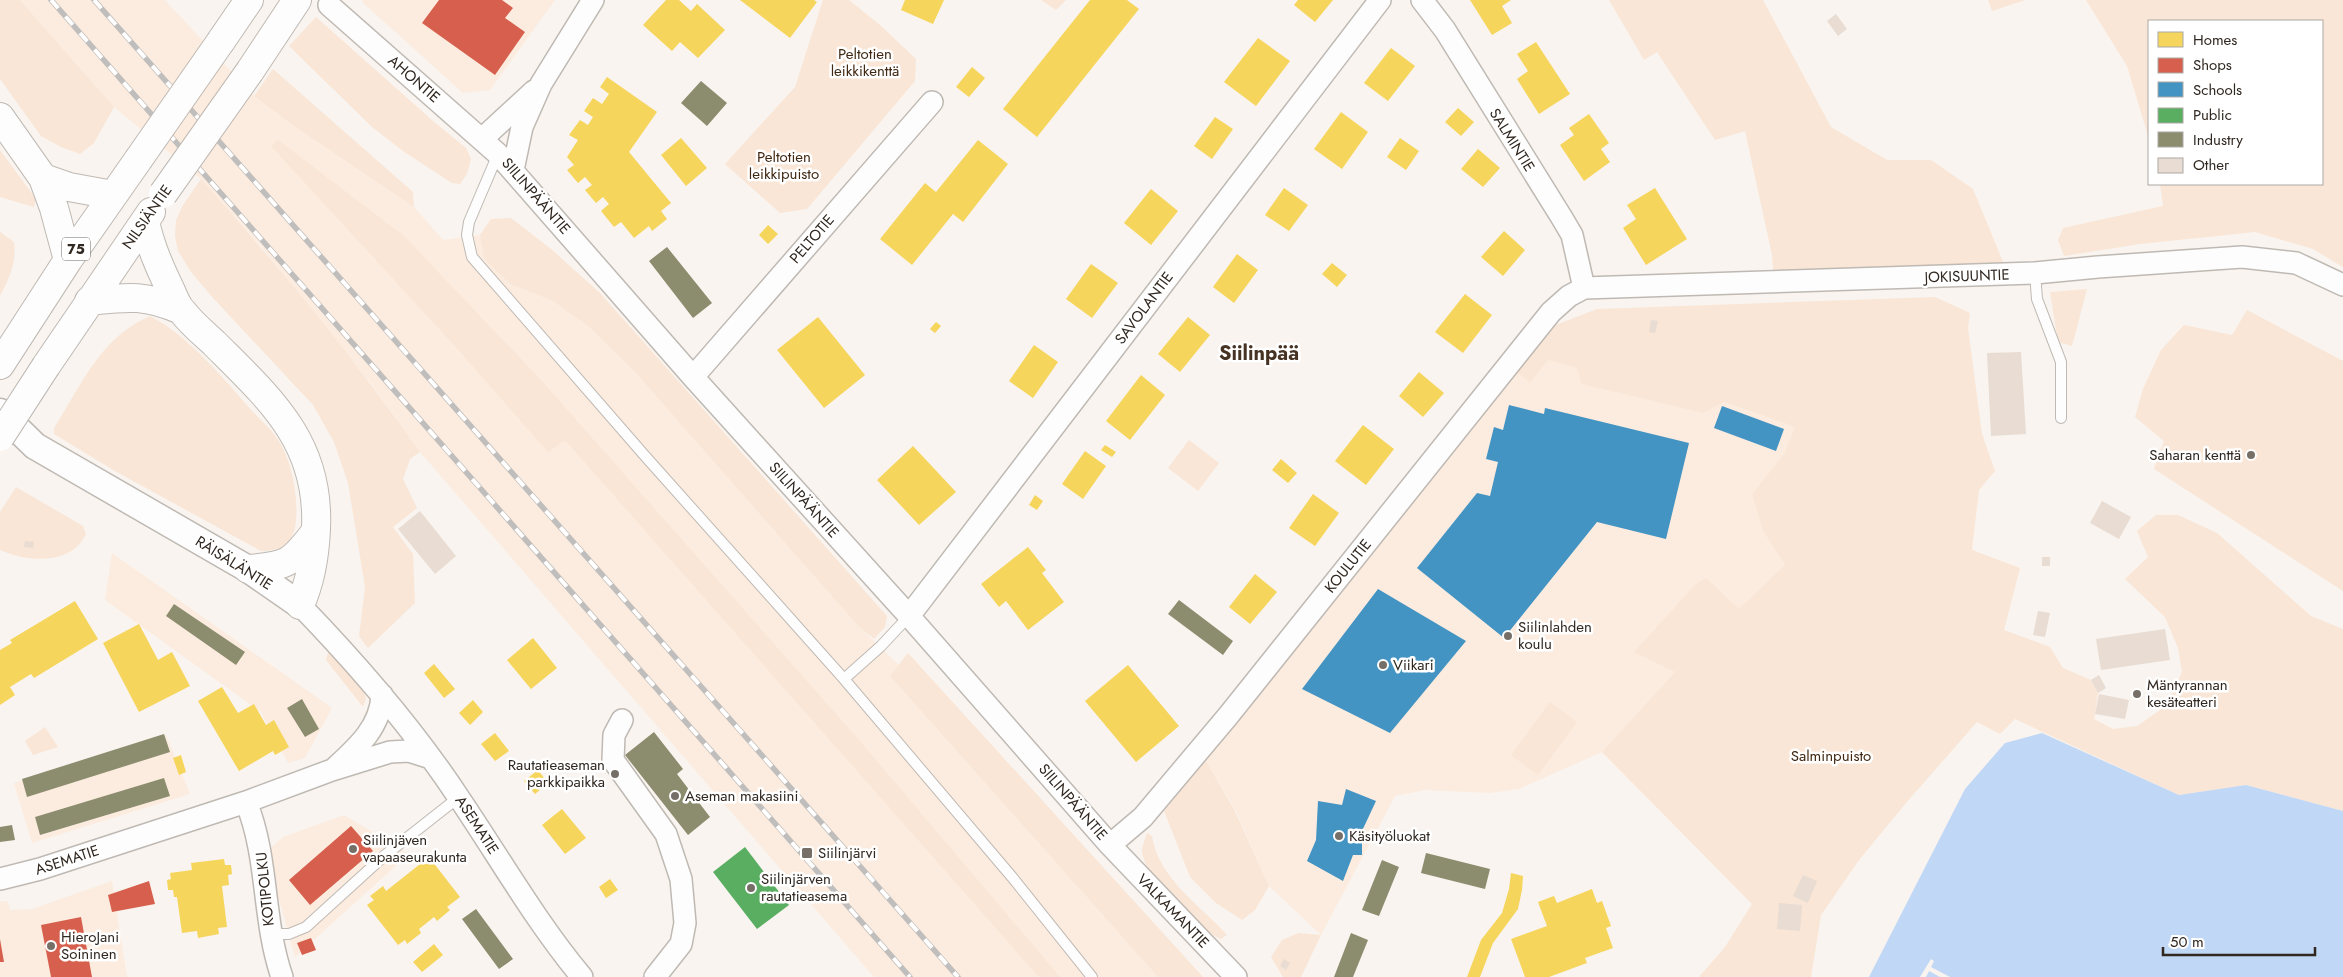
<svg xmlns="http://www.w3.org/2000/svg" width="2343" height="977" viewBox="0 0 2343 977" font-family="Jost,sans-serif">
<rect width="100%" height="100%" fill="#f9f4ef"/>
<!-- built -->
<path fill="#fcecdf" d="M20 0H165L254 96 291 124 414 207 443 240 480 235 484 259 510 284 553 301 589 327 634 371 859 627 899 665 890 676 1158 977H874L420 452 376 390 261 246 201 179 114 107Z
M363 0H555L490 90 463 93 362 2Z
M1548 360 1577 368 1583 384 1703 413 1723 402 1795 427 1784 454 1752 494 1763 531 1785 565 1676 671 1602 752 1519 789 1489 793 1425 790 1395 796 1321 935 1269 886 1236 811 1205 759 1515 371Z
M112 553 332 708 305 758 288 763 261 712 105 600Z
M166 735 190 794 32 843 14 783Z
M344 815 409 854 295 957 266 852 283 837Z
M112 881 127 977H0V902L8 901 10 910 32 909Z"/>
<!-- green -->
<path fill="#f9e6d6" d="M0 0H20L114 107 94 143 80 154 61 147 41 136 0 79Z
M823 0H849L880 25 916 59 915 81 807 209 780 213 725 164 795 87Z
M1041 0H1066L1056 10Z
M1609 0H1763L1831 127 1887 160H1931L1973 189 2008 274 1774 283 1772 255 1745 131 1715 140 1657 52 1644 60Z
M1988 0H2025L1992 11Z
M2086 0H2343V267L2313 249 2255 232 2140 244 2064 256 2058 240 2063 228 2163 206 2160 184H2322V21H2149V139L2127 66Z
M316 17 433 121 466 148 471 159 467 174 460 184 452 183 438 174 403 151 372 127 289 46Z
M273 69 413 192 414 207 291 124 254 96Z
M278 140 404 236 541 380 859 740 1060 977H1039L565 440 548 452 453 344 271 146Z
M0 150 36 199 34 207 0 197Z
M201 179C279 266 353 357 420 452L410 459 403 479 417 508 393 527 413 554 415 603 368 648 359 636 365 587 348 483 334 442 313 405 213 298 191 272 178 251 175 236 176 220 183 205Z
M511 218 551 249 600 293 887 616 885 627 874 639 859 627 634 371 589 327 553 301 510 284 484 259 480 235 491 219Z
M0 232 14 242C17 262 9 279 0 296Z
M2087 289 2072 346 2058 342 2050 292Z
M1935 297 1970 313 1968 328 1982 434 1995 471 1979 490 1972 550 2020 568 2004 630 2050 647 2063 668 2091 680 2098 693 2094 719 2113 729 2137 726 2166 706 2182 672 2178 648 2165 617 2125 579 2148 557 2137 531 2156 515H2178L2217 533 2311 616 2343 629V811L2246 785 2179 795 2015 719 2000 734 1977 722 1906 803 1859 860 1821 915 1811 977H1699L1725 947 1752 904 1602 752 1675 672 1634 652 1696 584 1706 578 1739 609 1785 565 1763 531 1752 494 1784 454 1795 427 1724 402 1703 413 1582 384 1577 368 1548 360 1530 382 1515 371 1548 328 1597 309Z
M2247 310 2343 361V591L2154 469 2164 441 2135 417 2143 389 2161 350 2184 325 2232 335Z
M150 316C190 337 223 378 253 412 260 420 270 428 276 437 292 459 298 495 296 521 294 543 282 551 261 551L115 471 54 434V428C82 384 100 338 150 316Z
M1189 440 1219 463 1198 491 1168 468Z
M16 487 83 526 86 534C71 566 27 562 0 550V512Z
M329 649 362 686 366 698 363 707 326 660Z
M908 653 1203 977H1158L890 676Z
M1550 702 1577 722 1538 775 1511 755Z
M45 727 58 747 33 755 25 741Z
M1205 759 1235 811 1269 886 1255 910 1242 920 1216 903 1190 877 1164 811Z
M1147 833 1152 836C1158 878 1200 905 1227 935L1221 939C1196 928 1146 879 1142 852 1142 846 1145 839 1147 833Z
M1299 933 1321 935 1301 977H1283L1271 957 1282 940Z"/>
<!-- water -->
<path fill="#c0d7f6" d="M2042 733 2179 795 2246 785 2343 811V977H1869L1965 789 2005 743Z"/>
<!-- pier -->
<path fill="#f9f4ef" d="M1931 959 1934 961 1931 967 1950 977H1940L1929 971 1926 977H1920Z"/>
<!-- homes -->
<path fill="#f6d55c" d="M666 0H679L691 11 697 4 725 30 698 58 680 42 672 51 643 25Z
M740 0H814L817 2 790 38Z
M905 0H944L933 24 901 10Z
M1090 0H1127L1139 9 1037 137 1003 109Z
M1298 0H1333L1315 22 1294 5Z
M1470 0H1511L1502 6 1512 23 1492 35Z
M1258 38 1290 61 1256 106 1224 82Z
M1536 42 1570 94 1539 114 1517 79 1528 71 1517 54Z
M1391 48 1415 66 1388 101 1364 83Z
M972 67 985 78 969 97 956 87Z
M607 77 657 112 629 152 671 203 661 211 667 219 652 231 649 226 634 238 621 222 614 227 601 211 609 204 603 197 596 203 585 190 592 185 585 177 578 183 567 170 574 165 567 157 578 140 569 135 580 120 588 125 593 117 584 111 593 98 602 104 609 94 600 87Z
M1458 108 1474 122 1461 136 1445 122Z
M1341 112 1368 132 1342 169 1314 149Z
M1589 114 1609 143 1601 149 1610 162 1584 181 1560 145 1574 135 1569 128Z
M1215 117 1233 129 1212 159 1194 146Z
M681 138 707 168 686 186 661 155Z
M1400 138 1419 151 1406 170 1387 157Z
M978 140 1008 164 963 222 953 214 912 265 880 239 925 183 936 192Z
M1478 149 1500 168 1483 187 1461 169Z
M1284 188 1308 205 1289 231 1265 215Z
M1655 188 1687 239 1646 265 1623 228 1636 219 1627 205Z
M1151 189 1178 211 1151 245 1124 223Z
M768 225 778 234 768 244 759 235Z
M1504 231 1525 250 1503 276 1481 257Z
M1237 254 1258 270 1234 303 1213 287Z
M1332 263 1347 275 1337 287 1322 274Z
M1091 264 1118 283 1092 318 1066 299Z
M1465 294 1492 315 1463 353 1435 332Z
M818 317 865 375 824 408 777 350Z
M1188 317 1210 335 1180 372 1158 354Z
M936 322 941 326 935 333 930 329Z
M1034 345 1058 362 1033 398 1009 381Z
M1419 372 1444 393 1423 417 1399 396Z
M1141 375 1165 395 1130 440 1106 421Z
M1363 425 1394 449 1366 485 1335 461Z
M1105 445 1116 452 1112 457 1101 450Z
M913 446 956 492 919 525 877 480Z
M1085 451 1106 466 1083 499 1062 484Z
M1281 459 1297 473 1288 483 1272 470Z
M1313 494 1339 513 1315 546 1289 528Z
M1035 495 1043 501 1037 510 1029 505Z
M1028 547 1046 570 1042 573 1064 602 1028 630 1006 601 999 607 981 584Z
M1255 574 1277 592 1250 624 1229 607Z
M75 601 98 639 34 678 31 674 10 687 15 695 0 705V650L12 643 10 640Z
M139 624 158 660 172 652 190 686 139 712 103 643Z
M533 638 557 668 531 689 507 660Z
M434 664 455 689 444 698 424 673Z
M1128 665 1179 726 1136 762 1085 701Z
M222 687 238 713 254 704 266 725 274 720 289 747 275 755 273 751 239 771 198 701Z
M473 700 483 712 470 725 459 713Z
M495 733 509 751 495 761 481 744Z
M181 755 186 772 179 775 173 758Z
M538 770 548 783 535 794 524 781Z
M562 809 586 838 565 854 542 825Z
M429 857 460 897 447 907 450 910 437 921 434 917 419 929 421 933 407 944 405 940 398 945 367 905 374 900 370 896 383 886 386 891Z
M224 859 225 865H231L232 874 228 875 229 885 222 886 227 927 218 928 219 934 198 938 197 931 182 933 177 897H174L173 890H168L167 880 171 879 170 873 192 870 191 863Z
M1511 873 1523 876 1522 890 1518 909 1493 943 1480 977H1467L1481 940 1502 913 1509 889Z
M610 879 618 890 606 898 599 887Z
M1592 889 1597 903 1602 901 1611 926 1606 928 1613 948 1585 958 1587 963 1549 977H1525L1511 939 1547 926 1538 902 1554 896 1557 903Z
M434 944 443 955 422 972 413 962Z"/>
<!-- shops -->
<path fill="#d6604d" d="M439 0H502L513 8 505 18 525 32 495 75 422 23Z
M351 826 373 851 310 905 289 880Z
M149 881 155 904 112 912 108 895Z
M81 917 92 977H51L41 925Z
M311 938 316 950 302 955 297 943Z
M0 939 4 962H0Z"/>
<!-- schools -->
<path fill="#4393c3" d="M1509 405 1544 414 1545 408 1689 443 1666 539 1597 522 1504 638 1417 568 1477 493 1490 496 1498 462 1486 459 1494 427 1503 430Z
M1722 406 1784 429 1776 451 1714 428Z
M1378 589 1466 641 1390 733 1302 689Z
M1346 789 1376 801 1362 831V855H1353L1343 881 1307 861 1316 840 1318 801 1342 805Z"/>
<!-- public -->
<path fill="#5aae61" d="M745 847 789 905 757 929 713 872Z"/>
<!-- industry -->
<path fill="#8c8c6e" d="M701 81 727 103 707 126 681 103Z
M667 247 712 303 693 318 649 261Z
M1179 600 1233 641 1223 655 1168 614Z
M174 604 245 652 236 665 166 616Z
M302 699 319 729 305 737 287 708Z
M654 732 683 769 677 774 710 817 688 835 625 755Z
M164 734 170 752 27 797 22 779Z
M164 778 170 796 40 835 35 817Z
M12 825 15 840 0 842V827Z
M1426 853 1490 869 1485 889 1421 873Z
M1382 860 1399 867 1379 916 1362 910Z
M476 909 513 959 499 969 462 919Z
M1351 933 1368 940 1353 977H1334Z"/>
<!-- building -->
<path fill="#e8dcd3" d="M1836 14 1847 29 1838 36 1827 21Z
M1651 320 1658 321 1655 333 1649 332Z
M2021 352 2026 434 1991 436 1987 353Z
M2102 501 2131 517 2119 539 2090 523Z
M420 511 456 556 435 574 398 529Z
M25 541 34 542 33 548 24 547Z
M2042 557H2050V566H2042Z
M2038 611 2050 613 2045 637 2033 635Z
M2165 629 2170 660 2101 670 2096 639Z
M2099 675 2106 688 2098 693 2091 680Z
M2099 694 2129 700 2125 719 2095 714Z
M1803 875 1817 881 1808 903 1793 896Z
M1779 903 1802 905 1800 931 1777 929Z
M1284 959 1290 963 1286 970 1280 966Z"/>
<g fill="none" stroke-linecap="round" stroke-linejoin="round">
<defs>
<path id="service" d="M498 154 469 222 467 235 472 257 645 456 844 679
M2035 273 2037 299 2061 362V418
M909 616 881 646 844 679 1012 877 1092 977
M270 934H289L306 927 384 856 459 797"/>
<path id="minor" d="M1422 0 1445 30 1562 218 1572 235 1584 288
M329 5 498 154 693 377 909 616 1110 845 1236 977
M482 139 534 91
M513 170 522 127 541 84 593 0
M693 377 932 102
M300 605C358 665 413 728 459 798 499 857 536 922 582 977
M909 616 1380 0
M622 720 614 735 613 760 666 834 681 879 685 923 681 944 655 977
M336 767C358 747 381 726 382 695
M246 802C269 858 262 919 282 977
M1110 845 1143 817 1228 716 1551 312 1569 296 1584 288 2035 273 2098 267 2242 257 2296 263 2343 285
M0 879 40 869 246 802 332 770 390 752 409 751 431 758"/>
<path id="tertiary" d="M0 412 35 446 248 569 300 605"/>
<path id="primary" d="M221 41 249 0
M250 71 297 0
M0 117 43 178 54 208 68 260
M43 178 69 187 113 195
M145 221C150 246 160 268 171 291 174 298 177 306 182 311 191 323 203 333 214 343 270 399 320 442 316 528 315 555 311 580 300 605
M89 301C127 297 144 294 181 310
M0 365 68 260 138 160
M46 366 151 212
M248 569C288 566 292 563 316 531"/>
</defs>
<!-- service casing -->
<use href="#service" stroke="#bfb9b3" stroke-width="12"/>
<!-- minor casing -->
<use href="#minor" stroke="#bfb9b3" stroke-width="24"/>
<!-- tertiary casing -->
<use href="#tertiary" stroke="#bfb9b3" stroke-width="29"/>
<!-- primary casing -->
<use href="#primary" stroke="#bfb9b3" stroke-width="30"/>
<!-- service -->
<use href="#service" stroke="#fefdfd" stroke-width="10"/>
<!-- minor -->
<use href="#minor" stroke="#fefdfd" stroke-width="21"/>
<!-- tertiary -->
<use href="#tertiary" stroke="#fefdfd" stroke-width="26"/>
<!-- primary -->
<use href="#primary" stroke="#fefdfd" stroke-width="28"/>
<defs>
<path id="rail" d="M51 0 910 977
M94 0 958 977"/>
</defs>
<!-- rail casing -->
<use href="#rail" stroke="#c0bebc" stroke-width="5.5"/>
<!-- rail -->
<use href="#rail" stroke="#fff" stroke-width="4" stroke-dasharray="11" stroke-linecap="butt"/>
<defs>
<path id="primary-bridge" d="M138 160 221 41
M163 194 250 71
M0 437 46 366"/>
</defs>
<!-- primary-bridge casing -->
<use href="#primary-bridge" stroke="#bfb9b3" stroke-width="30" stroke-linecap="butt"/>
<!-- primary-bridge -->
<use href="#primary-bridge" stroke="#fefdfd" stroke-width="28"/>
</g>
<!-- markers -->
<g fill="#766f68" stroke="#fff" stroke-width="2">
<circle cx="2251" cy="455" r="5"/>
<circle cx="1508" cy="636" r="5"/>
<circle cx="1383" cy="665" r="5"/>
<circle cx="2137" cy="694" r="5"/>
<circle cx="615" cy="774" r="5"/>
<circle cx="675" cy="796" r="5"/>
<circle cx="1339" cy="836" r="5"/>
<circle cx="353" cy="849" r="5"/>
<rect x="801" y="847" width="12" height="12" rx="2.5"/>
<circle cx="751" cy="888" r="5"/>
<circle cx="51" cy="946" r="5"/>
</g>
<g text-anchor="middle" dominant-baseline="central" stroke-width="5" stroke-linejoin="round" paint-order="stroke">
<!-- shield labels -->
<rect fill="#fff" stroke="#6e6863" stroke-width="1" x="62" y="237.5" width="28" height="23" rx="4"/>
<g font-size="14" font-weight="bold" fill="#302720">
<text x="76" y="249">75</text>
</g>
<!-- park labels -->
<g font-size="15" fill="#402812" stroke="#fff">
<text x="865" y="54">Peltotien<tspan x="865" dy="17">leikkikenttä</tspan></text>
<text x="784" y="157">Peltotien<tspan x="784" dy="17">leikkipuisto</tspan></text>
<text x="1831" y="756">Salminpuisto</text>
</g>
<!-- street labels -->
<g font-size="15" fill="#302720" stroke="#fff">
<text transform="translate(414 79) rotate(41)">AHONTIE</text>
<text transform="translate(1512 140) rotate(58)">SALMINTIE</text>
<text transform="translate(536 196) rotate(49)">SIILINPÄÄNTIE</text>
<text transform="translate(147 217) rotate(-55)">NILSIÄNTIE</text>
<text transform="translate(812 239) rotate(-49)">PELTOTIE</text>
<text transform="translate(1967 276) rotate(-2)">JOKISUUNTIE</text>
<text transform="translate(1144 308) rotate(-53)">SAVOLANTIE</text>
<text transform="translate(804 500) rotate(48)">SIILINPÄÄNTIE</text>
<text transform="translate(234 563) rotate(32)">RÄISÄLÄNTIE</text>
<text transform="translate(1348 566) rotate(-51)">KOULUTIE</text>
<text transform="translate(1073 802) rotate(49)">SIILINPÄÄNTIE</text>
<text transform="translate(477 825) rotate(57)">ASEMATIE</text>
<text transform="translate(67 860) rotate(-18)">ASEMATIE</text>
<text transform="translate(265 889) rotate(-96)">KOTIPOLKU</text>
<text transform="translate(1173 911) rotate(46)">VALKAMANTIE</text>
</g>
<!-- poi labels -->
<g font-size="15" fill="#302720" stroke="#fff" text-anchor="start">
<text x="2241" y="455" text-anchor="end">Saharan kenttä</text>
<text x="1518" y="627">Siilinlahden<tspan x="1518" dy="17">koulu</tspan></text>
<text x="1393" y="665">Viikari</text>
<text x="2147" y="685">Mäntyrannan<tspan x="2147" dy="17">kesäteatteri</tspan></text>
<text x="605" y="765" text-anchor="end">Rautatieaseman<tspan x="605" dy="17">parkkipaikka</tspan></text>
<text x="685" y="796">Aseman makasiini</text>
<text x="1349" y="836">Käsityöluokat</text>
<text x="363" y="840">Siilinjäven<tspan x="363" dy="17">vapaaseurakunta</tspan></text>
<text x="818" y="853">Siilinjärvi</text>
<text x="761" y="879">Siilinjärven<tspan x="761" dy="17">rautatieasema</tspan></text>
<text x="61" y="937">HieroJani<tspan x="61" dy="17">Soininen</tspan></text>
</g>
<!-- district labels -->
<g font-size="20" font-weight="bold" fill="#463324" stroke="#fff">
<text x="1259" y="353">Siilinpää</text>
</g>
</g>
<!-- legend -->
<rect x="2148" y="20" width="175" height="165" fill="#ffffff" stroke="#aca9a6"/>
<rect x="2158" y="32" width="25" height="15" fill="#f6d55c" stroke="#aca9a6"/>
<text x="2193" y="45" font-size="15" fill="#302720">Homes</text>
<rect x="2158" y="58" width="25" height="15" fill="#d6604d" stroke="#aca9a6"/>
<text x="2193" y="70" font-size="15" fill="#302720">Shops</text>
<rect x="2158" y="82" width="25" height="15" fill="#4393c3" stroke="#aca9a6"/>
<text x="2193" y="95" font-size="15" fill="#302720">Schools</text>
<rect x="2158" y="108" width="25" height="15" fill="#5aae61" stroke="#aca9a6"/>
<text x="2193" y="120" font-size="15" fill="#302720">Public</text>
<rect x="2158" y="132" width="25" height="15" fill="#8c8c6e" stroke="#aca9a6"/>
<text x="2193" y="145" font-size="15" fill="#302720">Industry</text>
<rect x="2158" y="158" width="25" height="15" fill="#e8dcd3" stroke="#aca9a6"/>
<text x="2193" y="170" font-size="15" fill="#302720">Other</text>
<!-- scale -->
<path d="M2163 947v8h152v-8" fill="none" stroke="#302720" stroke-width="2.5"/>
<text x="2170" y="947" font-size="15" fill="#302720" stroke="#ffffff" stroke-width="4" paint-order="stroke">50 m</text>
</svg>
